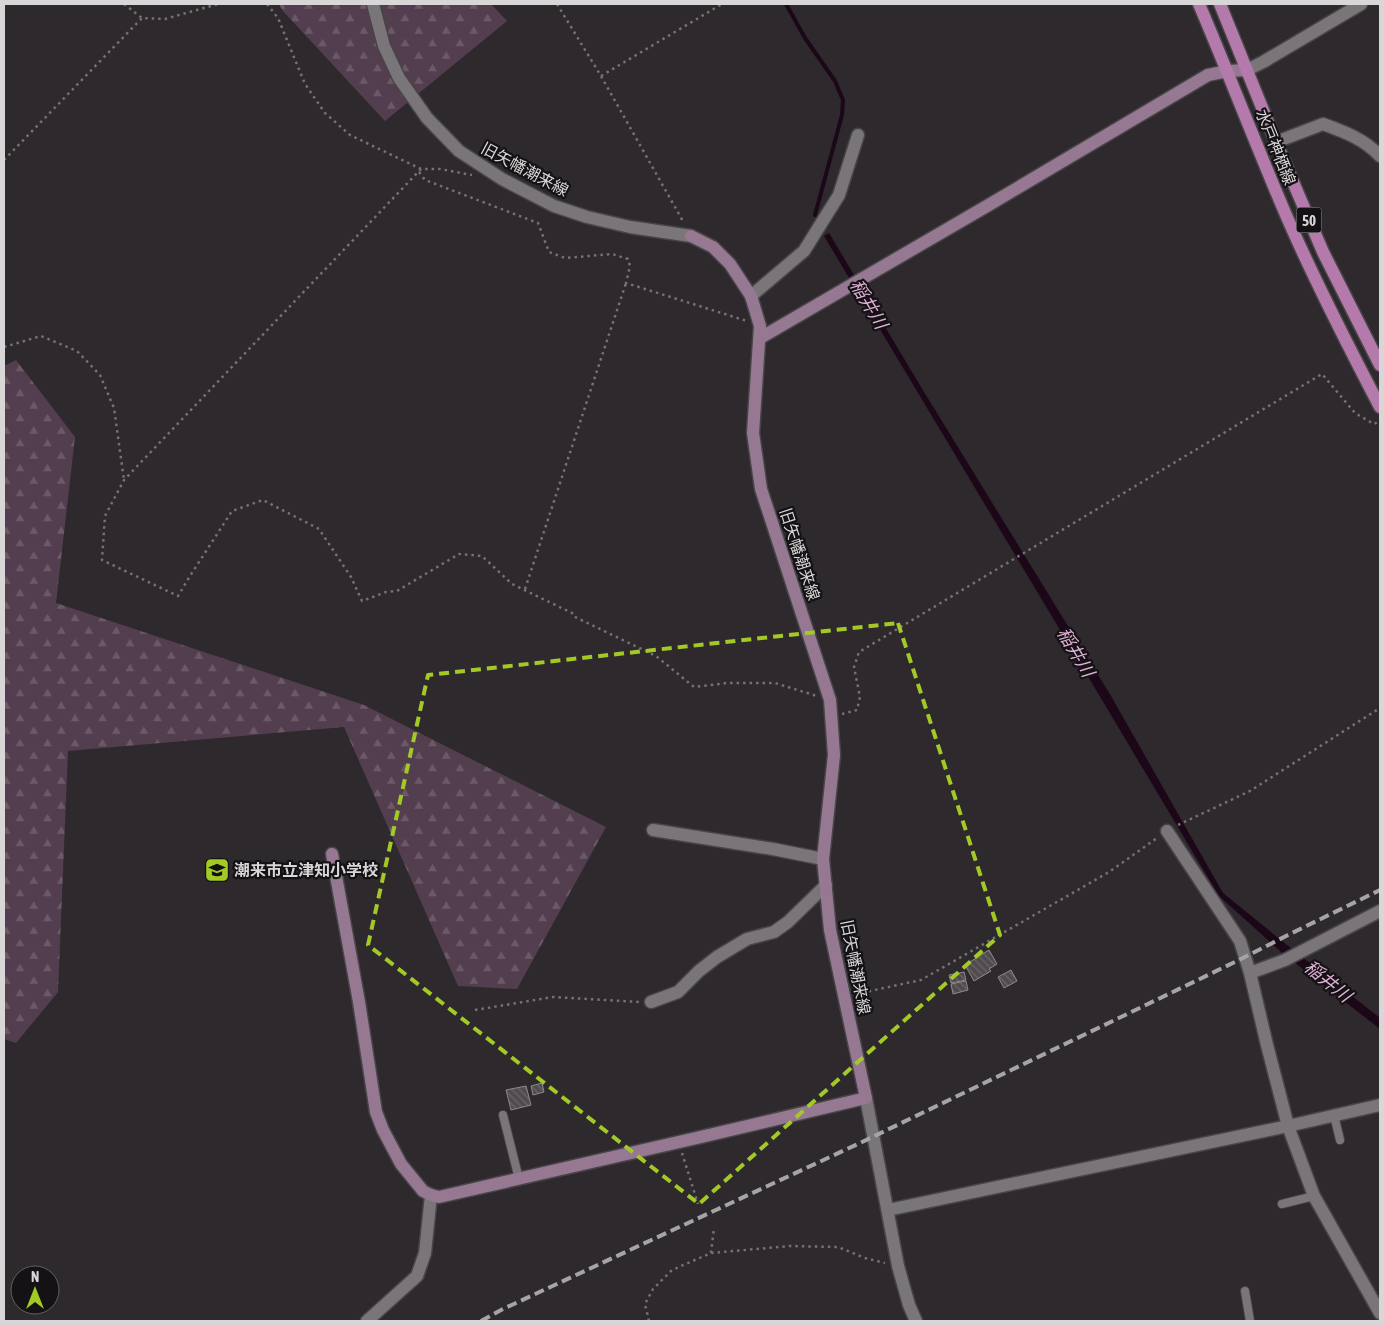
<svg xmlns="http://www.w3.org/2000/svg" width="1384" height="1325" viewBox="0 0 1384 1325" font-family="'Asap Condensed','Noto Sans JP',sans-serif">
<defs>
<pattern id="forest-firs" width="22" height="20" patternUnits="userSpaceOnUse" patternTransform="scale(1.25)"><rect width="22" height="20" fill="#533e4f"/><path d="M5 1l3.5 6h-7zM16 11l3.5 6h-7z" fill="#6b5968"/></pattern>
<pattern id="building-back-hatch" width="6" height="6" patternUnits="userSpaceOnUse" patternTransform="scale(1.25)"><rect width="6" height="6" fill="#504b4f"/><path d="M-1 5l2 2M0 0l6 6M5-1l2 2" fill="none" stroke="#696468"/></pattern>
</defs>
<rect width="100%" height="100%" fill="#2d292c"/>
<!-- forest -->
<path fill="url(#forest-firs)" d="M279 4H491L507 21 385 121 282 10Z
M16 360 75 437 56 603 364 705 606 827 517 989 458 986 344 727 68 751 58 992 16 1043 4 1039V366Z"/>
<!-- water -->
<path fill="#1c0719" d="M829 233 921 387 1111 696 1223 893 1287 945 1380 1018V1029L1281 952 1219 896 1102 700 824 236Z"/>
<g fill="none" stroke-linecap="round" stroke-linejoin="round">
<!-- stream -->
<path stroke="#1c0719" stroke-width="4" d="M786 4 805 38 835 81 843 100 842 115 815 215"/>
</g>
<!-- building -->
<path fill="url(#building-back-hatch)" stroke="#8e888d" d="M989 950 997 964 989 969 991 971 974 981 965 965Z
M1011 970 1017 981 1004 988 998 977Z
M964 972 966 980 951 983 949 975Z
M966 981 968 990 953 994 951 984Z
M542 1083 544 1092 533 1095 531 1086Z
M526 1086 531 1105 511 1110 506 1090Z"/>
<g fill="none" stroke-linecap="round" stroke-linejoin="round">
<defs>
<path id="lane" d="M503 1115 519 1179
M1334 1115 1340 1140
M1282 1204 1314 1196
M1245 1291 1250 1321"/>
<path id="street" d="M373 4 384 46 399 78 427 118 459 151 502 179 554 206 587 217 630 227 691 236
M1247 70 1263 62 1361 4
M1276 142 1323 124C1345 132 1364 139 1380 156
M751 296 804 251 839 195 858 135
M653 830 773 849 823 859
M1167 831 1240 941 1250 973
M1380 911 1285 960 1250 973 1267 1045 1288 1126 1314 1196 1380 1313
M651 1002 678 992 699 971 717 957 747 939 774 932 788 922 826 885
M866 1098 898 1266 909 1305 916 1321
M888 1210 1288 1126 1380 1105
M367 1321 417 1276 425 1253 431 1195"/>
<path id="secondary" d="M760 338 987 206 1208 75 1228 71 1247 70
M332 854 359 1002 376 1112 383 1130 401 1164 423 1191 431 1195 439 1197C581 1165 724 1132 866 1098L830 930 823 859 834 755 830 700 761 489 753 433 760 326 751 296 730 264 713 247 691 236"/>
<path id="primary" d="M1199 4C1228 72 1254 140 1283 208 1312 276 1346 342 1380 407
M1220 4 1276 142 1323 252 1380 365"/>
</defs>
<!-- lane casing -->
<use href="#lane" stroke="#484548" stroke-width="10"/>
<!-- street casing -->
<use href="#street" stroke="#484548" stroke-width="15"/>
<!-- secondary casing -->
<use href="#secondary" stroke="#484548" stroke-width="15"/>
<!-- primary casing -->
<use href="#primary" stroke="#484548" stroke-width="15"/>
<!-- path -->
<path stroke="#757174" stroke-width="2.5" stroke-dasharray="2.5 4" stroke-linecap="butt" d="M124 4 142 18 165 19 218 4
M267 4 278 18 305 84 325 113 350 135 421 169H440L472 175
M557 4 601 76 684 223
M601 76 722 4
M4 160 142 18
M421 169 124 480 105 516 102 560 178 596 190 576 232 511 263 500 319 529 351 577 362 601 386 592 397 591 459 554 482 556 512 584 572 613 573 616 656 656 694 687 727 683H775L817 696
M419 172 425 180 538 223 549 252 565 258 612 254 628 259 630 266 626 283 747 321
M4 347 41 336 77 351 100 375 114 408 124 480
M525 589 626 283
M842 714 857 710 860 697 854 667 859 652 1322 374 1355 413 1374 424 1380 421
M1178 825 1250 791 1380 708
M856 994 921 980 1109 872 1157 838
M475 1010 553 997 640 1002
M682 1153 698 1204
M711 1253 714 1228
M649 1321 645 1304 653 1289 672 1270 711 1253 790 1246 838 1247 865 1258 885 1263"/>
<!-- lane -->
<use href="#lane" stroke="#7a7579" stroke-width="8"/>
<!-- street -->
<use href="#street" stroke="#7a7579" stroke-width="12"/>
<!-- secondary -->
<use href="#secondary" stroke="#977892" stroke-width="12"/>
<!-- primary -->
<use href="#primary" stroke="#b57aac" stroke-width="12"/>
<!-- rail -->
<path stroke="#a7a4a6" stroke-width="4" stroke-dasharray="10 5" stroke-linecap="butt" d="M481 1321 503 1309 860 1143 1237 961 1288 935 1380 890"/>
</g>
<!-- marked area -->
<path fill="none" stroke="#a3c926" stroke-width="4" stroke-dasharray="10 6" stroke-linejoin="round" d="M898 623 1000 935 699 1204 368 945 428 675Z"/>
<!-- icons -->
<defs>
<symbol id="school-square" viewBox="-11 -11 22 22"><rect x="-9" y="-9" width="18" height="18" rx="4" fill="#a3c926" stroke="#141214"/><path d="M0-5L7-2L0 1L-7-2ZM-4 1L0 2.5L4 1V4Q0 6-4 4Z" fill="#111"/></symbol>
</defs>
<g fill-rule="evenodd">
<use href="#school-square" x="203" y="856" width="28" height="28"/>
</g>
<g text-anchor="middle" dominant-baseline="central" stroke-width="4.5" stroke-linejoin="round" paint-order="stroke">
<!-- shield labels -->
<rect fill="#141214" stroke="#9e9b9d" stroke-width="1" x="1296.5" y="207.5" width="25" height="25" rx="4"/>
<g font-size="15" font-weight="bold" fill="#d9d6d8">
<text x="1309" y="220">50</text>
</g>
<!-- street labels -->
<g font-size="16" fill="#d9d6d8" stroke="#141214">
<text transform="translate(1276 147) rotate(68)">水戸神栖線</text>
<text transform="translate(525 169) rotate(28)">旧矢幡潮来線</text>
<text transform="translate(800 554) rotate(72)">旧矢幡潮来線</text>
<text transform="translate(856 967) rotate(79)">旧矢幡潮来線</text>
</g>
<!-- poi labels -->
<g font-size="16" font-weight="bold" fill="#d9d6d8" stroke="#141214" text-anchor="start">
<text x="234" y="870">潮来市立津知小学校</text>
</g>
<!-- water labels -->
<g font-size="18" font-style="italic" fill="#e1b0d8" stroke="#141214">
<text transform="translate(869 304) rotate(59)">稲井川</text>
<text transform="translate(1076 652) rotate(59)">稲井川</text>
<text transform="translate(1328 981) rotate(39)">稲井川</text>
</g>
</g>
<!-- border -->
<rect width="1384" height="1325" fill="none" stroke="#d9d6d8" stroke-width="10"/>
<!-- north arrow -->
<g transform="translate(35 1290)"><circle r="24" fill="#141214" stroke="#636062"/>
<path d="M0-4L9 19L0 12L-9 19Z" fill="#a3c926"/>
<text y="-8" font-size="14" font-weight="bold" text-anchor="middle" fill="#d9d6d8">N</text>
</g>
</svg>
